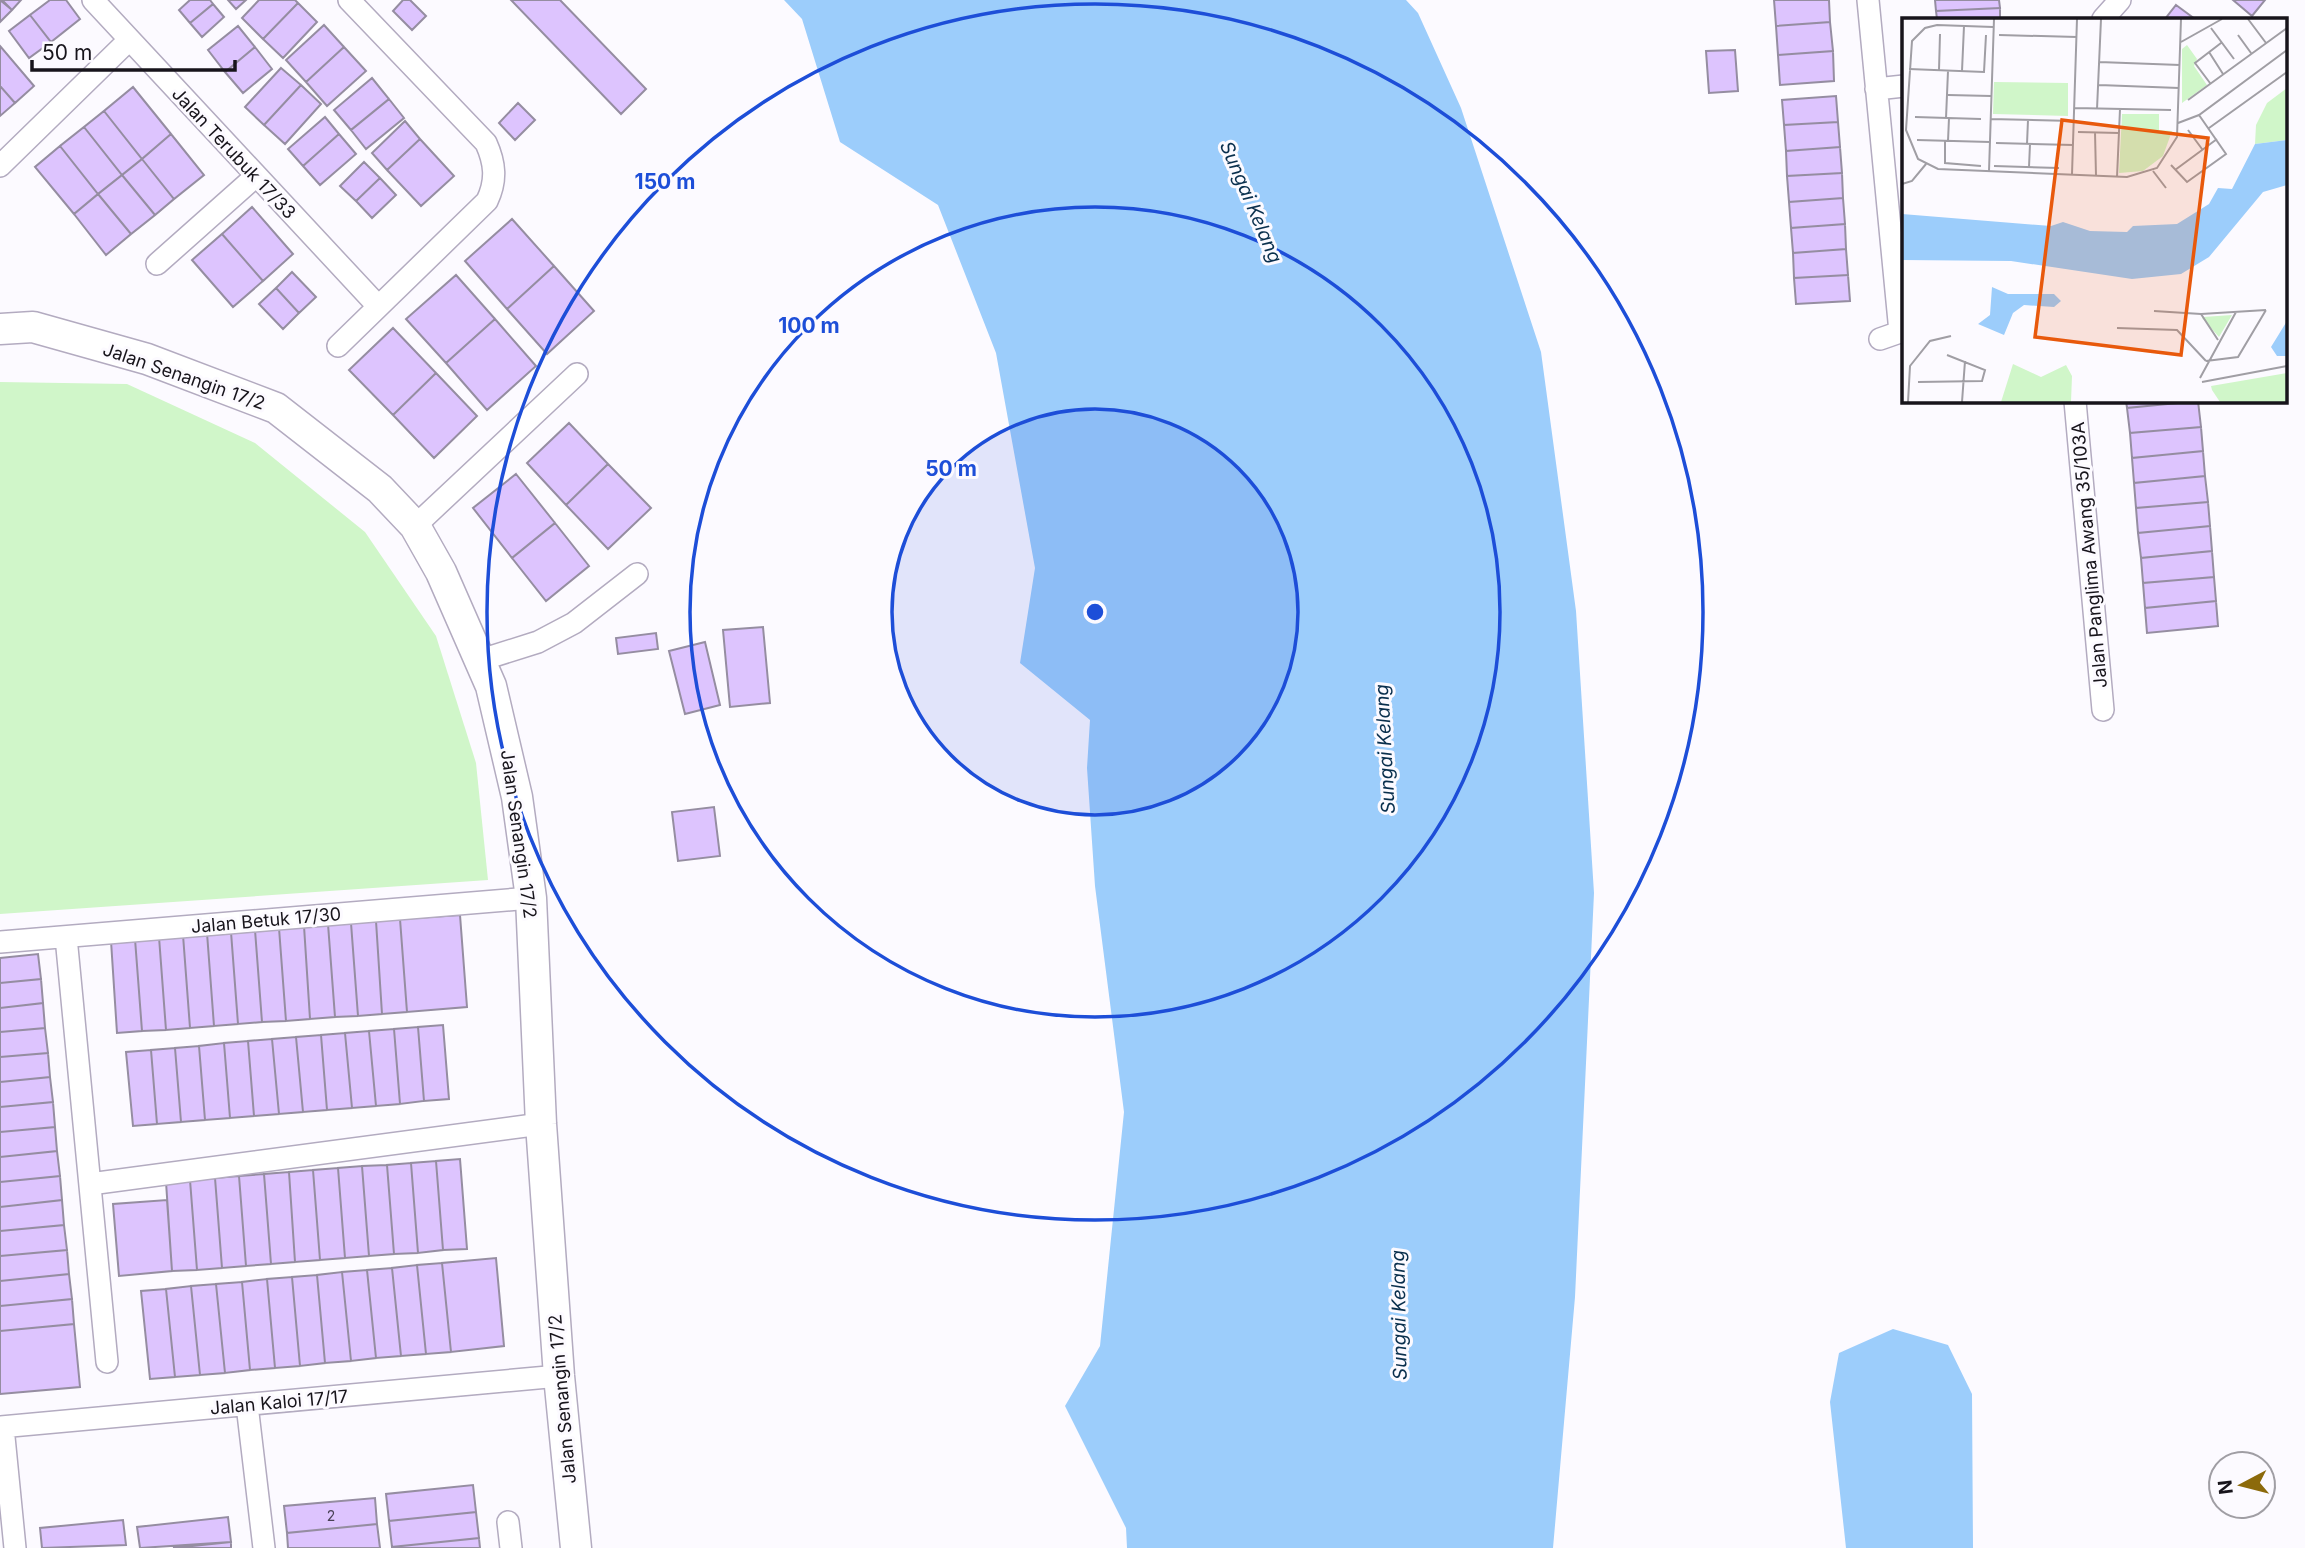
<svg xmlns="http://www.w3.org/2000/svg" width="2305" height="1548" viewBox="0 0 2305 1548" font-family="Inter,sans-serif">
<rect width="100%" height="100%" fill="#fcfaff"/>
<!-- green -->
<path fill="#d0f6c9" d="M0 382 127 384 255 443 365 532 436 636 476 763 488 880 0 914Z"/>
<!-- water -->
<path fill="#9ccdfb" d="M784 0H1406L1418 13 1461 108 1541 352 1576 611 1594 893 1575 1297 1553 1548H1127L1126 1528 1065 1406 1100 1346 1124 1112 1095 886 1087 768 1090 720 1020 663 1035 568 996 353 938 205 840 142 802 19Z
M1893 1329 1948 1345 1972 1394 1973 1548H1846L1830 1402 1839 1353Z"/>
<!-- building -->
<path fill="#ddc4fe" stroke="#958da1" stroke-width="2" d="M0 0 12 10 0 22Z
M2 0H21L12 10Z
M50 0H66L80 19 51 42 30 15Z
M190 0H210L213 4 190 23 179 10Z
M228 0H246L236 9Z
M259 0H295L298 3 263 39 242 18Z
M403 0H410L426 16 412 30 393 11Z
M511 0H560L646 89 621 114Z
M1774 0H1829L1830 22 1776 26Z
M1935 0H1999L2000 8 1936 11Z
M2233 0H2265L2252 16Z
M298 3 317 22 283 58 263 39Z
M213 4 224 17 202 37 190 23Z
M2176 5 2195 19H2165Z
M2000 8V19H1937L1936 11Z
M30 15 51 42 29 58 9 31Z
M1830 22 1833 51 1778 55 1776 26Z
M324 25 344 47 306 82 286 60Z
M238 26 255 47 225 72 208 50Z
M0 46 34 86 15 103 0 86Z
M255 47 272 69 243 93 225 72Z
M344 47 366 71 327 106 306 82Z
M1735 50 1738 91 1709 93 1706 51Z
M1833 51 1834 81 1780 85 1778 55Z
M281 68 301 85 264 125 245 107Z
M372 78 389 99 351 130 334 110Z
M301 85 321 104 285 144 264 125Z
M0 86 15 103 0 116Z
M133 87 171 134 142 159 104 111Z
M1836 96 1838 122 1784 125 1782 100Z
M389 99 404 118 366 149 351 130Z
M518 103 535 120 515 140 499 123Z
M104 111 142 159 122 175 84 127Z
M325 117 339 134 303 166 288 149Z
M405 121 420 139 387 170 372 153Z
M1838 122 1840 147 1786 151 1784 125Z
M84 127 122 175 98 194 60 146Z
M171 134 204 175 174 199 142 159Z
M339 134 356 154 320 185 303 166Z
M420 139 454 176 421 206 387 170Z
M60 146 98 194 74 214 35 167Z
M1840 147 1842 173 1787 176 1786 151Z
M142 159 174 199 155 215 122 175Z
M364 162 380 178 356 201 340 186Z
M1842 173 1843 198 1789 202 1787 176Z
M122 175 155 215 131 234 98 194Z
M380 178 396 195 372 218 356 201Z
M98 194 131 234 106 255 74 214Z
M1843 198 1845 224 1791 228 1789 202Z
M252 207 293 254 263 281 222 234Z
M512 219 554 266 507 309 465 261Z
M1845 224 1846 249 1793 253 1791 228Z
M222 234 263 281 233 307 192 260Z
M1846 249 1848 275 1794 278 1793 253Z
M554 266 594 311 547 354 507 309Z
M292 272 316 297 299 313 276 288Z
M456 275 495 319 446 363 406 319Z
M1848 275 1850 301 1796 304 1794 278Z
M276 288 299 313 283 329 259 304Z
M495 319 536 366 487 410 446 363Z
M393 328 436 373 393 415 349 370Z
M436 373 477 416 434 458 393 415Z
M2126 401H2198L2127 408Z
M2198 401 2201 427 2130 433 2127 408Z
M569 423 608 464 566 505 527 463Z
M2201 427 2203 451 2132 458 2130 433Z
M2203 451 2205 476 2134 483 2132 458Z
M608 464 651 508 608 549 566 505Z
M516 474 555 523 512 558 473 508Z
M2205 476 2208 502 2136 508 2134 483Z
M2208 502 2210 526 2138 533 2136 508Z
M555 523 589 566 546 601 512 558Z
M2210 526 2212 551 2141 558 2138 533Z
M2212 551 2214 577 2143 583 2141 558Z
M2214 577 2216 601 2145 608 2143 583Z
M2216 601 2218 626 2147 633 2145 608Z
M763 627 770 703 730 707 723 630Z
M656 633 658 649 618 654 616 638Z
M705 642 720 705 685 714 669 651Z
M714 807 720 856 678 861 672 812Z
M460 915 467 1007 407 1012 400 919Z
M400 919 407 1012 382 1014 376 921Z
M376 921 382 1014 358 1016 351 923Z
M351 923 358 1016 335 1017 328 924Z
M328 924 335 1017 310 1019 304 926Z
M304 926 310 1019 286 1021 279 928Z
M279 928 286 1021 262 1022 255 930Z
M255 930 262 1022 238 1024 231 932Z
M231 932 238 1024 214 1026 207 933Z
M207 933 214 1026 190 1028 183 935Z
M183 935 190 1028 166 1030 159 937Z
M159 937 166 1030 142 1031 135 939Z
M135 939 142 1031 117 1033 111 941Z
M38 954 41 979 0 983V958Z
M41 979 43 1003 0 1008V983Z
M43 1003 45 1028 0 1032V1008Z
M443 1025 449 1099 424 1101 418 1027Z
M418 1027 424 1101 400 1104 394 1029Z
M45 1028 48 1053 0 1057V1032Z
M394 1029 400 1104 376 1106 369 1031Z
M369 1031 376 1106 352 1108 345 1033Z
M345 1033 352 1108 327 1110 321 1035Z
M321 1035 327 1110 303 1112 296 1037Z
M296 1037 303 1112 279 1114 272 1039Z
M272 1039 279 1114 254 1116 248 1041Z
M248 1041 254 1116 230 1118 224 1043Z
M224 1043 230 1118 205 1120 199 1046Z
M199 1046 205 1120 181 1122 175 1048Z
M175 1048 181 1122 157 1124 151 1050Z
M151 1050 157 1124 133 1126 126 1052Z
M48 1053 50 1077 0 1082V1057Z
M50 1077 53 1102 0 1107V1082Z
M53 1102 55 1127 0 1132V1107Z
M55 1127 57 1151 0 1157V1132Z
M57 1151 60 1176 0 1182V1157Z
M460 1159 467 1249 443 1250 436 1161Z
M436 1161 443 1250 418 1253 411 1163Z
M411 1163 418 1253 394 1254 387 1165Z
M387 1165 394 1254 369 1256 362 1166Z
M362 1166 369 1256 345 1258 338 1168Z
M338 1168 345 1258 320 1260 313 1170Z
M313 1170 320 1260 295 1262 289 1172Z
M289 1172 295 1262 271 1264 264 1174Z
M264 1174 271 1264 246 1266 239 1176Z
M60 1176 62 1200 0 1207V1182Z
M239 1176 246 1266 222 1268 215 1178Z
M215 1178 222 1268 197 1270 190 1180Z
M190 1180 197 1270 172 1271 166 1182Z
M62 1200 64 1225 0 1231V1207Z
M167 1200 172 1271 119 1276 113 1204Z
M64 1225 67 1250 0 1256V1231Z
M67 1250 69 1274 0 1281V1256Z
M496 1258 504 1346 451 1352 442 1263Z
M442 1263 451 1352 426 1354 417 1265Z
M417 1265 426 1354 401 1356 392 1268Z
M392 1268 401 1356 376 1358 367 1270Z
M367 1270 376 1358 351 1361 342 1272Z
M342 1272 351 1361 325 1363 317 1275Z
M69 1274 72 1299 0 1306V1281Z
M317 1275 325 1363 300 1366 292 1277Z
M292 1277 300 1366 275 1368 267 1279Z
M267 1279 275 1368 250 1370 242 1282Z
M242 1282 250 1370 225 1373 216 1284Z
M216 1284 225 1373 200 1375 191 1286Z
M191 1286 200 1375 175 1377 166 1289Z
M166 1289 175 1377 150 1379 141 1291Z
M72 1299 74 1324 0 1331V1306Z
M74 1324 80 1387 0 1394V1331Z
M473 1485 476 1512 389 1521 386 1494Z
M375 1498 377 1524 287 1533 284 1506Z
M476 1512 479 1538 392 1547 389 1521Z
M228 1517 231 1542 140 1548 137 1527Z
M123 1520 126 1545 42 1548 40 1528Z
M377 1524 380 1548H288L287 1533Z
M479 1538 480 1548H392V1547Z
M231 1542V1548H173Z"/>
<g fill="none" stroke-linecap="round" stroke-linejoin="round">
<defs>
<path id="street" d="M93 0 377 305
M1868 0 1900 332 1880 339
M2103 19 2120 0
M1876 89 1904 86
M0 166 128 41
M157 264 256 176
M338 346 487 201C497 180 495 163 486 143L349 0
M2075 401 2103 710
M415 526 577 374
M481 660 538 642 574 623 637 574
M66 937 107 1362
M0 942 531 898
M90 1184 541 1124
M247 1405 264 1548
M0 1427 559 1376
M3 1427 15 1548
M508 1522 511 1548"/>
<path id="secondary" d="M0 329 33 327 147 359 276 408 380 489 415 526 441 572 491 686 517 797 531 898 541 1124 559 1376 576 1548"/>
</defs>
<!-- street casing -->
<use href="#street" stroke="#b3abc0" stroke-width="24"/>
<!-- secondary casing -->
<use href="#secondary" stroke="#b3abc0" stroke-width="33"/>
<!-- street -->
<use href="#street" stroke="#fff" stroke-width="21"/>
<!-- secondary -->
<use href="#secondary" stroke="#fff" stroke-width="30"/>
</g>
<!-- distance rings -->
<circle cx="1095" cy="612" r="203" fill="#1d4ed8" fill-opacity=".12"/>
<g fill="none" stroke="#1d4ed8" stroke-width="3.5">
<circle cx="1095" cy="612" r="203"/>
<circle cx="1095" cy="612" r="405"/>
<circle cx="1095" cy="612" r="608"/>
</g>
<g text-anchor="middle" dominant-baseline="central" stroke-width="6" stroke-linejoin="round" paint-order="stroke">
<!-- number labels -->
<g font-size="14" fill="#484054">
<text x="331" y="1515">2</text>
</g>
<!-- street labels -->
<g font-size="18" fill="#17141b" stroke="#fcfaff">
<text transform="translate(234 153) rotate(47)">Jalan Terubuk 17/33</text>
<text transform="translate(184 376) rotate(19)">Jalan Senangin 17/2</text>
<text transform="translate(2089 555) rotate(-95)">Jalan Panglima Awang 35/103A</text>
<text transform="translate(519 834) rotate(82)">Jalan Senangin 17/2</text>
<text transform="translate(266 920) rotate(-5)">Jalan Betuk 17/30</text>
<text transform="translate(562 1399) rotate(-95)">Jalan Senangin 17/2</text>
<text transform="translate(279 1402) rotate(-5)">Jalan Kaloi 17/17</text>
</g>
<!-- water labels -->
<g font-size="19" font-style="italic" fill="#092f4d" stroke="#fcfaff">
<text transform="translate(1251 202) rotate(67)">Sungai Kelang</text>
<text transform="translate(1385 749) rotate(-93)">Sungai Kelang</text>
<text transform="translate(1399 1315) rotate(-91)">Sungai Kelang</text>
</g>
</g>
<!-- overview -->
<g transform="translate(1902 18)">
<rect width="385" height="385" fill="#fcfaff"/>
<path d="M285 27 295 41 292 48 305 67 280 85V31ZM92 64 166 65V98L91 96ZM385 70V122L353 126 354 107 365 85ZM220 96H257V112L270 113 261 138 241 153 217 155ZM330 297 317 319 300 300 301 299ZM111 346 139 359 164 347 170 358 169 384H99ZM385 355V384H318L310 372 309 368Z" fill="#d0f6c9"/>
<path d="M385 122V167L361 174 307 239 279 256 230 261 109 243 0 242V196L149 208 161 204 188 213 225 214 231 208 275 206 307 186 316 170 330 171 353 126ZM90 269 106 276H152L159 283 152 289 122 287 111 295 102 317 76 306 88 297ZM385 303V338H375L369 329Z" fill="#9ccdfb"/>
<path fill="none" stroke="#a09ea4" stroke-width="2" d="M346 1 364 25M91 9 35 7 23 10 10 23 4 112 16 141 36 151 225 159 255 150 275 119 279 1M309 10 332 41M97 17 175 19M336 17 349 35M279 24 320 1M307 34 321 56M197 44 278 47M7 51 82 54 84 17M37 52 38 16M60 53 62 8M308 65 293 45 319 25M197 67 277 70M46 77 89 78M286 82 385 10M173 90 269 92M195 91 199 1M13 99 79 101M44 100 46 53M88 101 171 103M276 105 297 97 385 32M307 110 385 54M286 112 300 131M176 114 217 115M193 114 194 158M15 122 88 124M43 123V145L79 148M46 123 47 100M94 125 171 127M125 126 126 102M269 147 285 164 324 136 297 97M92 148 157 150M127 149 128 126M273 152 315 121M87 153 92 1M251 153 264 170M170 156 175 1M215 159 218 91M0 166 10 163 24 146M252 293 299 296 364 292M299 296 316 322M215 310 275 312 304 343M304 343 336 339 364 292M298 360 334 294M16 364 80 363 83 352 45 337M300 364 385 348M6 384 8 348 28 323 49 318M60 384 63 343"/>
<path fill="#e8590c" fill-opacity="0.15" stroke="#e8590c" stroke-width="3.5" d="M160 102 306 120 279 337 133 319Z"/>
<rect width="385" height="385" fill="none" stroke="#17141b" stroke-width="3.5"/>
</g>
<circle cx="1095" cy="612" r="10" fill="#1d4ed8" stroke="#fcfaff" stroke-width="3.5"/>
<g font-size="21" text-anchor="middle" font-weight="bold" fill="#1d4ed8" stroke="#fcfaff" stroke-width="6" stroke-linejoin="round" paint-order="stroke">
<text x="665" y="189">150 m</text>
<text x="809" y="333">100 m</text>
<text x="951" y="476">50 m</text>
</g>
<!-- north arrow -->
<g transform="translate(2242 1485) rotate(263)"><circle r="33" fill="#fcfaff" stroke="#a09ea4" stroke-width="2"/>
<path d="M0-5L12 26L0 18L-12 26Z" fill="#8c6a0b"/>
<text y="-10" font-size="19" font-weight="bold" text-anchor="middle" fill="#17141b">N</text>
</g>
<!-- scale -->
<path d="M32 60v10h203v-10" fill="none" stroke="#17141b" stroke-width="3.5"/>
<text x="42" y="60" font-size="21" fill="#17141b" stroke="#fcfaff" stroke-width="5" paint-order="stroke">50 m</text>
</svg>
